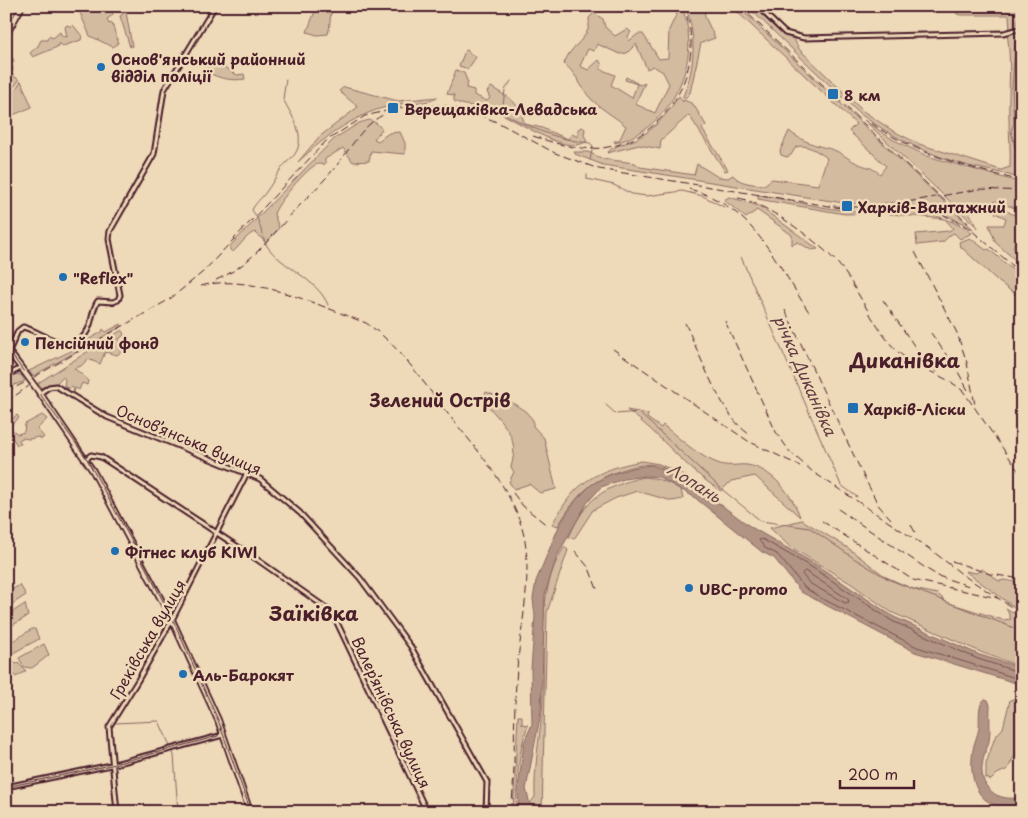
<svg xmlns="http://www.w3.org/2000/svg" width="1028" height="818" viewBox="0 0 1028 818" font-family="'Playpen Sans',sans-serif">
<rect width="100%" height="100%" fill="#eed9b8"/>
<filter id="ink" filterUnits="userSpaceOnUse"><feTurbulence type="fractalNoise" baseFrequency=".02" numOctaves="2"/><feDisplacementMap in="SourceGraphic" scale="10" xChannelSelector="R" yChannelSelector="G"/><feConvolveMatrix kernelMatrix="1 2 1 2 8 2 1 2 1" color-interpolation-filters="sRGB"/></filter>
<g filter="url(#ink)">
<!-- green -->
<path fill="#d3bba0" stroke="#8e6d66" fill-rule="evenodd" d="M77 6H110L113 15 107 19 109 24 112 23 118 43 113 47 90 36Z
M120 6H124L126 12 132 46 130 47 120 16 123 14Z
M317 6 332 9C329 18 331 25 328 34L317 35 307 32Z
M676 6H681C705 59 671 129 615 143L614 141H619L626 126C616 117 602 110 592 100 581 89 577 73 564 64 570 44 592 39 589 18L594 13 603 19 605 27 615 36 627 29 631 32 628 36 629 41 638 34H643L659 59 668 58 669 30 678 11ZM597 44 620 54 627 53 636 44 647 69 653 66 663 72 669 84 655 113 635 104 645 83 640 85 626 77 625 80 637 84 632 98 611 85 615 75 600 69 602 65 599 60 588 70 580 66 588 49 594 51Z
M685 6H704L705 17 715 38 701 43 690 93 684 99 683 96C695 69 697 34 685 6Z
M731 6H738L742 10 974 230C962 223 951 216 938 213 905 203 868 210 833 206L877 207 901 204 900 202 874 204 844 203 603 165 575 154 574 152H588L603 159 635 163 640 167 694 175 697 164 718 177 728 178 733 175C740 184 753 184 764 185L772 179 818 185 827 158C819 152 806 143 796 147L791 155 787 157 781 155 780 151 789 131C801 141 817 146 831 149 841 152 849 160 859 164 869 168 870 166 880 174L886 166 849 131 856 124Z
M747 6H757L785 33 793 37 799 49 863 111 893 131 919 144 1001 170 1010 167C1011 151 1009 136 1009 119 1008 90 1012 62 1007 33L1010 32 1009 15H960L957 14 954 6H1022V83L1017 118 1022 142V179C1005 173 986 170 969 166 929 155 894 138 860 114Z
M67 25 71 27 73 25 82 36 81 40 63 46 59 43 57 47 33 57 30 53 38 46 41 40H47L49 36 53 38 60 32 62 36 67 37 65 27Z
M468 50 470 54 476 57 468 69 459 66 465 51Z
M10 54 14 61 11 62 13 69 11 74 19 80 14 87 6 78V59Z
M209 58 237 75 244 74 245 79C234 81 218 79 208 72Z
M456 70 464 73 468 83 466 88 474 90V95L487 101 490 98 487 92 491 87 511 99 519 108 525 124 542 128 568 139 572 134 578 137V129L582 127 585 129 584 135 587 141C564 159 508 111 484 107 474 106 463 106 454 101V95L447 94Z
M21 81 32 107 13 115 6 105Z
M344 87 398 101 438 97C432 104 406 102 394 105 356 113 326 136 298 162L319 137 358 107 339 91Z
M679 96 683 102 684 100 693 104 706 125 702 129 728 170 725 171 689 115 661 140 660 149 639 145 607 153C613 145 629 143 638 138 656 128 668 113 679 96Z
M369 120 376 123 382 129 374 139 378 141 389 133 400 132 405 143V154L371 151 369 161 353 162 343 148 325 159V164C323 165 320 164 318 164 308 166 276 205 274 214L279 228 266 243 255 232C246 235 240 246 233 252L230 250V246L334 139 359 123Z
M864 120 892 139 927 156 1022 183V233L1018 234 1013 247 1022 260V266L996 243 989 225H1004L1006 218 995 213 997 210H1005L1014 215 1015 208 995 201 993 207 979 204 966 207 978 228Z
M758 195C785 199 814 207 842 210 894 215 924 201 972 233L960 239 954 233 950 235 943 242 917 245 916 234 949 231 953 228 945 219 880 213 845 214 769 201 758 199Z
M729 197 759 206 818 249 811 250 798 242 792 245V235L757 210 746 218 724 200Z
M970 238 986 250 989 249 1022 278V299L999 282 960 246 959 242Z
M121 324 122 326 33 376 29 371 71 351V349L102 332 103 329 106 332Z
M122 330 124 335 119 339 121 352 117 355 105 352 100 364 88 359 81 366 74 368 88 380 87 385 82 383 79 390 76 388 73 393 74 388 71 386 69 389 64 386 65 379 62 377 57 383 49 384 42 389 38 383Z
M16 374 21 375 25 381 6 388V379Z
M486 392 511 402 525 411 533 420V426L544 438 556 489 540 493 529 484 514 489 509 482 514 472 511 467C521 434 501 424 483 399Z
M627 410 648 414 647 418 661 428 663 425C680 439 699 457 720 464 729 467 739 464 747 465 771 468 793 495 800 517L755 476 731 481 721 491C685 469 661 434 627 410Z
M17 415 19 418 11 425 12 430 18 434 24 432 25 424 42 415 47 419 37 429 44 437 42 439 38 437 29 439 22 438 19 440 21 444 17 445 8 431 9 421Z
M642 461 659 464 686 476 687 480C677 475 665 467 655 465 646 463 636 466 628 468 591 479 577 494 558 526L552 524C559 513 566 500 575 491 592 473 619 465 642 461Z
M643 477C658 478 668 482 681 490L683 499 672 501 637 491 616 498 593 510 574 539 569 537C586 498 602 488 643 477Z
M802 520 848 548 886 577 913 589 938 594 946 602 1003 620 1011 619 1006 608 1022 618V667L983 653 891 612 850 583 789 546 770 528Z
M564 547 568 550 547 612 542 812H533L531 802 535 797C534 768 539 741 542 713 547 659 533 595 564 547Z
M982 569 999 581 1004 580 1022 583V613L965 571 976 573Z
M20 585 26 595 6 608V593Z
M25 604 28 616 6 629V616Z
M32 629H35L39 639 11 654 6 645Z
M44 644 49 655 32 668 24 667 19 658Z
M6 651 16 664 18 663 26 671 16 677 6 664Z
M1017 698 1022 700V754L1013 758 1008 769 997 774 991 780 986 778V764L995 737 1003 728 1010 700Z
M518 716H522V724L528 725C518 752 516 784 517 812H513Z"/>
<!-- water -->
<path fill="#b29484" stroke="#886560" d="M650 465 670 471 698 488 751 527 815 564 894 617 980 655 1022 668V685L915 652 801 592 774 558 762 552 694 497 659 477 645 476 624 479 601 487 587 503 557 556 545 594 541 712 526 789 532 812H519L518 789 524 743 532 724 531 669 535 616 533 599 536 581 560 524 576 500 591 485 609 475 632 468Z
M985 699 988 700 990 705C989 717 991 730 989 741 988 747 984 753 983 760 977 787 996 803 1022 797V805C982 815 967 785 973 750 974 742 978 735 979 728 980 719 977 704 985 699Z"/>
<g fill="none" stroke-linecap="round" stroke-linejoin="round">
<!-- shore -->
<path stroke="#744e4f" stroke-width="1" d="M805 571 848 599 849 602 845 603 809 583 802 574Z
M1022 673 978 659 892 621 813 568 762 539 759 540 765 548 777 554 805 588 821 598 917 647 1022 680"/>
<!-- stream -->
<path stroke="#886560" stroke-width="1" d="M1017 26 1020 6
M1016 36 1012 88 1014 123 1011 131 1022 174
M286 79 283 99C291 115 307 135 295 154 291 159 285 163 281 169 276 176 272 184 266 192 261 199 256 202 252 210 262 223 260 234 267 246 281 267 318 279 328 305
M511 81 505 90 502 112C529 128 558 140 590 143L593 146 590 160
M587 175V179L614 185 632 194 647 196 682 191 703 196 724 207
M1022 181V190
M741 257 841 485 857 497
M606 405 616 414 638 412 724 491 761 521 810 528 855 559 890 580 1022 631
M115 723 159 721 174 755 178 812"/>
<defs>
<path id="secondary" d="M757 6 785 33 804 38 1004 33 1022 28
M9 351 18 331 23 327C39 330 70 358 86 333 93 324 91 310 98 301L113 302 118 300 120 295 109 239 110 231 154 154 164 90 215 6
M6 376 21 368
M40 393 49 387 56 386 107 417 260 479 300 513 360 578 411 647 487 782 486 812
M86 459 91 455 101 457 255 558 332 612 427 812
M6 787 111 765 223 735
M117 812 109 727 138 680 172 620 247 473"/>
<path id="primary" d="M6 24 16 6
M6 35 22 6
M6 348 25 373
M39 392 93 471 172 620 218 720 250 812"/>
</defs>
<!-- secondary casing -->
<use href="#secondary" stroke="#4a1f2b" stroke-width="7"/>
<!-- primary casing -->
<use href="#primary" stroke="#4a1f2b" stroke-width="8"/>
<!-- secondary -->
<use href="#secondary" stroke="#eed9b8" stroke-width="3"/>
<!-- primary -->
<use href="#primary" stroke="#eed9b8" stroke-width="4.5"/>
<!-- tram -->
<path stroke="#4a1f2b" stroke-width="1" d="M6 347 87 459 137 551 173 620 218 720 251 812
M6 787 111 765 218 736 221 727"/>
<!-- rail -->
<path stroke="#4a1f2b" stroke-width="1" stroke-dasharray="8 4" stroke-linecap="butt" d="M740 6 968 223
M871 123C915 154 970 168 1022 181
M533 136C556 144 583 152 608 147 669 137 709 63 683 6
M689 189C752 205 776 262 809 312
M738 198C766 202 827 247 843 270 861 295 876 331 898 352 917 369 944 374 963 391L1022 476
M896 204 980 189 1022 191
M915 252 957 333 967 363 975 405
M216 280C247 267 266 243 288 218 304 200 322 184 337 165 352 147 361 126 383 115
M201 286C249 272 320 306 366 323 399 345 420 378 444 409 472 444 505 479 520 522 537 568 518 635 516 683 513 726 516 769 511 812
M883 300 915 347 937 372
M785 310 864 477 879 506 891 519
M725 321 776 432 790 452 813 472 931 550
M685 323C700 354 721 416 749 434
M931 333 957 370 969 392
M613 349 748 441 800 466
M34 377 170 299 203 272 326 141 365 116 399 108 441 105 475 113 499 123 555 153 599 169 841 208 909 209 942 214 970 229 1020 272
M6 392 26 382
M6 402 29 386
M513 493 523 506 548 526
M838 509 927 569 938 576 969 586
M822 521 913 580 998 598
M911 525 915 532
M926 546 963 575 1022 614
M575 551 589 568 597 589
M952 561 990 574 1022 579"/>
<defs>
<path id="primary-bridge" d="M25 373 39 392"/>
</defs>
<!-- primary-bridge casing -->
<use href="#primary-bridge" stroke="#4a1f2b" stroke-width="8" stroke-linecap="butt"/>
<!-- primary-bridge -->
<use href="#primary-bridge" stroke="#eed9b8" stroke-width="4.5"/>
</g>
</g>
<!-- markers -->
<g fill="#1f6fb2" stroke="#eed9b8" stroke-width="2">
<circle cx="101" cy="67" r="5"/>
<rect x="827" y="88" width="12" height="12" rx="2.5"/>
<rect x="387" y="102" width="12" height="12" rx="2.5"/>
<rect x="841" y="200" width="12" height="12" rx="2.5"/>
<circle cx="63" cy="277" r="5"/>
<circle cx="25" cy="342" r="5"/>
<rect x="847" y="402" width="12" height="12" rx="2.5"/>
<circle cx="115" cy="551" r="5"/>
<circle cx="689" cy="588" r="5"/>
<circle cx="183" cy="674" r="5"/>
</g>
<g text-anchor="middle" dominant-baseline="central" stroke-width="5" stroke-linejoin="round" paint-order="stroke">
<!-- poi labels -->
<g font-size="15" font-weight="bold" fill="#4a1f2b" stroke="#eed9b8" text-anchor="start">
<text x="111" y="58">Основ'янський районний<tspan x="111" dy="17">відділ поліції</tspan></text>
<text x="844" y="94">8 км</text>
<text x="404" y="108">Верещаківка-Левадська</text>
<text x="858" y="206">Харків-Вантажний</text>
<text x="73" y="277">"Reflex"</text>
<text x="35" y="342">Пенсійний фонд</text>
<text x="864" y="408">Харків-Ліски</text>
<text x="125" y="551">Фітнес клуб KIWI</text>
<text x="699" y="588">UBC-promo</text>
<text x="193" y="674">Аль-Барокят</text>
</g>
<!-- street labels -->
<g font-size="15" fill="#4a1f2b" stroke="#eed9b8">
<text transform="translate(189 439) rotate(23)">Основ’янська вулиця</text>
<text transform="translate(147 639) rotate(-60)">Греківська вулиця</text>
<text transform="translate(392 712) rotate(65)">Валер’янівська вулиця</text>
</g>
<!-- water labels -->
<g font-size="16" font-style="italic" fill="#643c41" stroke="#eed9b8">
<text transform="translate(806 375) rotate(66)">річка Диканівка</text>
<text transform="translate(695 482) rotate(32)">Лопань</text>
</g>
<!-- quarter labels -->
<g font-size="18" font-weight="bold" fill="#4a1f2b" stroke="#eed9b8">
<text x="440" y="399">Зелений Острів</text>
</g>
<!-- district labels -->
<g font-size="20" font-weight="bold" fill="#4a1f2b" stroke="#eed9b8">
<text x="905" y="360">Диканівка</text>
<text x="314" y="613">Заїківка</text>
</g>
</g>
<!-- margin -->
<rect width="1028" height="818" fill="none" stroke="#eed9b8" stroke-width="25"/>
<rect x="12" y="12" width="1003" height="793" fill="none" stroke="#4a1f2b" stroke-width="2" filter="url(#ink)"/>
<!-- scale -->
<path d="M840 780v8h74v-8" fill="none" stroke="#4a1f2b" stroke-width="2.5"/>
<text x="848" y="780" font-size="15" fill="#4a1f2b" stroke="#eed9b8" stroke-width="4" paint-order="stroke">200 m</text>
</svg>
